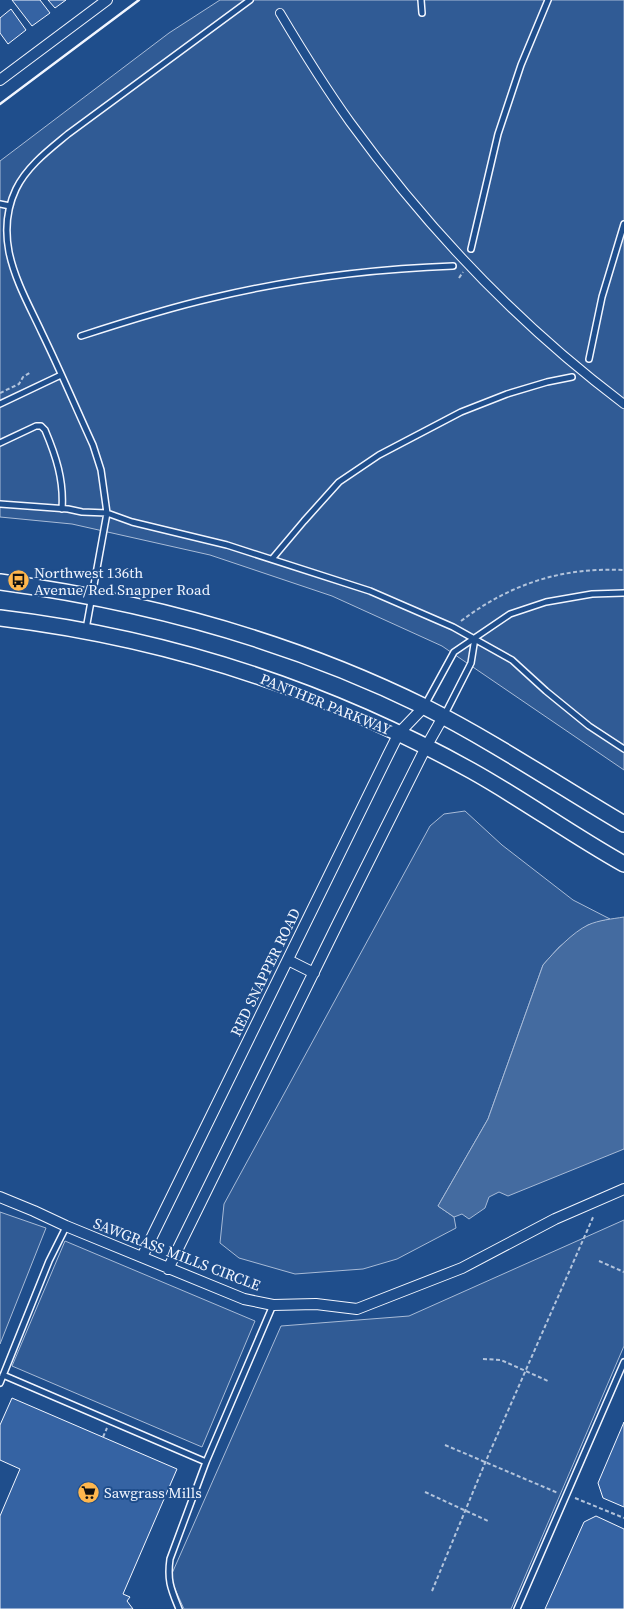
<svg xmlns="http://www.w3.org/2000/svg" width="624" height="1609" viewBox="0 0 624 1609" font-family="'Source Serif 4',serif">
<rect width="100%" height="100%" fill="#1f4e8c"/>
<!-- built -->
<path fill="#305b95" stroke="#a8bbd7" d="M220 0H624V770L442 646 332 596 210 555 72 524 0 517V161L169 33Z
M465 811 502 845 573 900 610 919 588 925 559 947 543 965 488 1119 438 1206 454 1217 456 1228 397 1259 363 1269 295 1274 239 1258 220 1243 224 1204 430 826 444 814Z
M0 1212 46 1228 0 1344Z
M624 1220V1346L511 1609H184L170 1578 281 1326 409 1316Z
M65 1241 255 1321 202 1447 12 1366Z"/>
<!-- water -->
<path fill="#446ba0" stroke="#a8bbd7" d="M624 917V1149L508 1196 499 1192 489 1197 485 1208 469 1219 462 1214 454 1217 438 1206 488 1119 543 965C554 952 573 932 588 925 599 920 612 919 624 917Z"/>
<!-- building -->
<path fill="#3563a3" stroke="#f2f6ff" d="M12 0H40L50 13 32 26Z
M48 0H66L55 8Z
M11 9 26 30 8 44 0 33V18Z
M12 1398 177 1469 123 1594 130 1597 127 1601 133 1609H0V1516L20 1469 0 1460V1425Z
M624 1422V1507L603 1498 598 1483Z
M596 1516 624 1529V1609H545L584 1522Z"/>
<g fill="none" stroke-linecap="round" stroke-linejoin="round">
<defs>
<path id="service" d="M421 0 422 13
M0 204 10 206
M471 249 498 134 521 65 548 0
M81 336C124 322 168 308 212 298 291 279 372 269 453 266
M589 359 602 297 624 224
M0 404 61 375
M0 443 36 426H41L45 430C56 456 64 480 62 509
M0 504 68 509 82 512 107 513 132 522 227 545 370 591 453 627 512 660 546 691 589 726 624 749
M272 559 304 521 339 482 379 455 461 412 507 394 547 382 572 377
M86 629 107 513 101 470 93 445C76 408 60 370 42 333 30 307 15 281 9 252 5 231 7 208 16 189 27 166 50 149 68 134L250 0
M425 705 454 652 510 614 546 602 592 594 624 593
M444 716 471 663 475 638
M3 1375 206 1462 273 1305
M0 1383 49 1261 66 1227
M179 1609C171 1589 167 1581 170 1559L206 1462
M517 1609 624 1362"/>
<path id="pedestrian" d="M280 13C302 50 325 87 350 122 427 228 519 325 624 404"/>
<path id="minor" d="M0 80 107 0
M288 960 314 973
M0 1197 34 1211 66 1226 244 1299 273 1305 316 1304 357 1309 462 1268 555 1219 624 1189
M142 1257 388 755 399 733 424 707
M168 1269 338 923 426 747 443 717"/>
<path id="secondary" d="M0 582C149 602 291 641 425 707 494 742 558 785 624 824
M0 618C166 638 326 690 472 771 524 800 572 835 624 864"/>
</defs>
<!-- service casing -->
<use href="#service" stroke="#f2f6ff" stroke-width="8"/>
<!-- pedestrian casing -->
<use href="#pedestrian" stroke="#f2f6ff" stroke-width="10"/>
<!-- minor casing -->
<use href="#minor" stroke="#f2f6ff" stroke-width="12"/>
<!-- secondary casing -->
<use href="#secondary" stroke="#f2f6ff" stroke-width="18"/>
<!-- path -->
<path stroke="#b3c4dc" stroke-width="2" stroke-dasharray="4 2.5" stroke-linecap="butt" d="M459 278 463 272
M0 393 19 384 23 377 31 372
M461 621C510 584 562 567 624 570
M599 1261 624 1272
M483 1359 501 1360 548 1381
M103 1437 107 1428
M445 1445 558 1493
M425 1492 488 1521
M575 1498 624 1518
M432 1591 485 1463 594 1215"/>
<!-- service -->
<use href="#service" stroke="#1f4e8c" stroke-width="5"/>
<!-- pedestrian -->
<use href="#pedestrian" stroke="#1f4e8c" stroke-width="8"/>
<!-- minor -->
<use href="#minor" stroke="#1f4e8c" stroke-width="10"/>
<!-- secondary -->
<use href="#secondary" stroke="#1f4e8c" stroke-width="15"/>
<!-- wall -->
<path stroke="#f2f6ff" stroke-width="2.5" d="M0 104 139 0"/>
</g>
<!-- icons -->
<defs>
<symbol id="bus-disc" viewBox="-11 -11 22 22"><circle r="9.5" fill="#ffb74d" stroke="#1f4e8c"/><path d="M-5-6H5V4H4V6H2V4H-2V6H-4V4H-5ZM-3.5-4V0h7V-4ZM-3.5 1.2v1.5H-2V1.2ZM2 1.2v1.5H3.5V1.2Z" fill="#111"/></symbol>
<symbol id="supermarket-disc" viewBox="-11 -11 22 22"><circle r="9.5" fill="#ffb74d" stroke="#1f4e8c"/><path d="M-6-5.5h2.5l.6 2H6L4.5 2H-2.5L-4.4-4H-6ZM-1.5 3.2a1.3 1.3 0 1 0 .1 0ZM3 3.2a1.3 1.3 0 1 0 .1 0Z" fill="#111"/></symbol>
</defs>
<g fill-rule="evenodd">
<use href="#bus-disc" x="6" y="568" width="25" height="25"/>
<use href="#supermarket-disc" x="76" y="1480" width="25" height="25"/>
</g>
<g text-anchor="middle" dominant-baseline="central" stroke-width="4" stroke-linejoin="round" paint-order="stroke">
<!-- poi labels -->
<g font-size="15" fill="#f2f6ff" stroke="#1f4e8c" text-anchor="start">
<text x="34" y="572">Northwest 136th<tspan x="34" dy="17">Avenue/Red Snapper Road</tspan></text>
<text x="104" y="1492">Sawgrass Mills</text>
</g>
<!-- street labels -->
<g font-size="15" fill="#f2f6ff" stroke="#1f4e8c">
<text transform="translate(326 704) rotate(22)">PANTHER PARKWAY</text>
<text transform="translate(265 972) rotate(-64)">RED SNAPPER ROAD</text>
<text transform="translate(177 1254) rotate(21)">SAWGRASS MILLS CIRCLE</text>
</g>
</g>
</svg>
